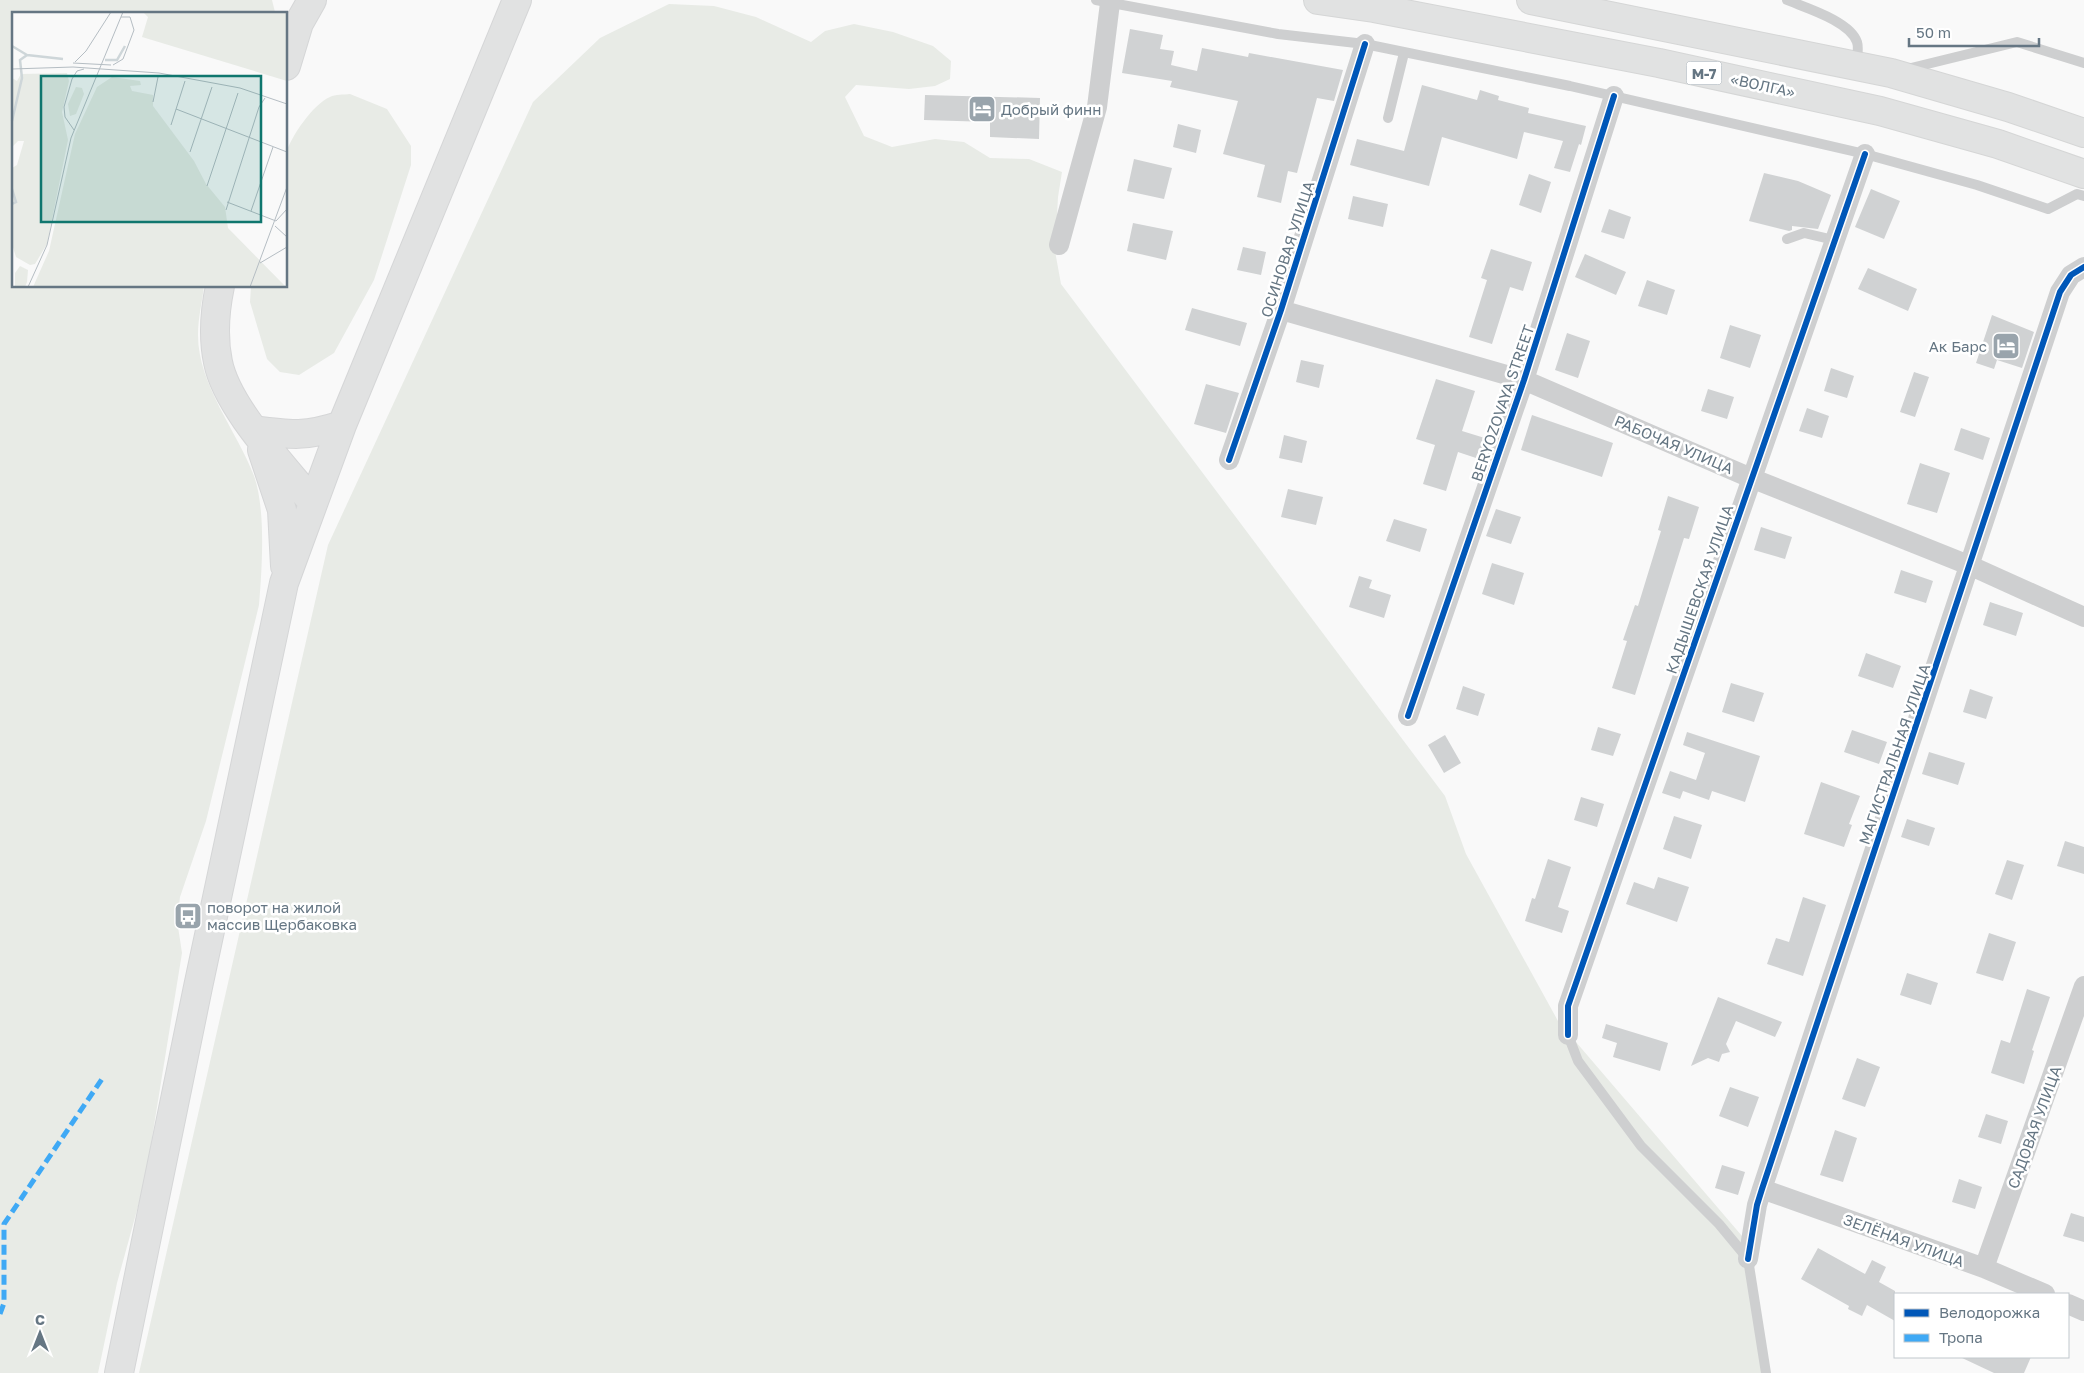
<svg xmlns="http://www.w3.org/2000/svg" width="2084" height="1373" viewBox="0 0 2084 1373" font-family="'Golos Text',sans-serif">
<rect width="100%" height="100%" fill="#f9f9f9"/>
<!-- green -->
<path fill="#e8ebe6" d="M0 0H272L275 12V14H14V286H204C202 302 198 319 198 335 198 385 237 431 254 476 266 509 262 569 259 605L206 821 180 897 177 920 182 953 145 1181 117 1283 98 1373H0Z
M669 4 714 6 756 17 811 42 825 31 854 24 893 32 933 46 951 61 950 79 935 86 909 89 856 85 845 97 864 136 892 147 935 139 964 142 990 158 1029 159 1062 172 1058 197 1055 251 1061 284 1445 796 1466 854 1558 1021 1742 1236 1763 1373H139L328 545 533 102 600 38Z
M350 94 387 109 411 146V165L374 280 334 353 299 375 280 372 267 359 250 302 251 286H286V153C291 137 313 104 330 97 335 94 344 95 350 94Z"/>
<!-- building -->
<path fill="#d0d2d3" d="M1130 29 1163 35 1160 49 1174 51 1171 65 1197 71 1202 48 1248 57 1249 53 1343 70 1334 101 1317 98 1297 173 1288 171 1281 203 1257 197 1265 165 1223 154 1238 101 1170 87 1172 81 1122 73Z
M1422 85 1477 100 1480 90 1499 96 1498 100 1529 108 1528 113 1586 126 1581 145 1579 144 1570 172 1554 168 1563 141 1524 132 1517 159 1442 137 1429 186 1350 165 1357 139 1404 151Z
M925 95 1040 98 1039 139 990 137V122L924 120Z
M1178 124 1201 130 1196 153 1173 147Z
M1134 159 1172 168 1164 199 1127 191Z
M1764 173 1798 181 1831 195 1818 229 1792 226V230L1789 231 1749 221Z
M1529 174 1551 182 1541 213 1519 205Z
M1871 189 1900 201 1884 239 1855 227Z
M1353 196 1388 204 1383 227 1348 219Z
M1609 209 1631 217 1624 239 1601 232Z
M1133 223 1173 231 1166 260 1127 251Z
M1243 247 1266 252 1261 275 1237 270Z
M1491 249 1532 262 1523 291 1510 287 1492 344 1469 337 1487 280 1481 278Z
M1585 254 1626 272 1616 295 1575 277Z
M1868 268 1917 289 1908 311 1858 289Z
M1647 280 1675 290 1667 315 1638 306Z
M1192 308 1247 323 1240 346 1185 330Z
M1992 315 2034 332 2022 368 1997 360 1994 369 1976 363Z
M1730 325 1761 335 1750 368 1720 358Z
M1567 333 1590 341 1578 378 1555 370Z
M1301 360 1324 365 1319 388 1296 382Z
M1831 368 1854 376 1847 398 1824 391Z
M1914 372 1929 377 1915 417 1900 412Z
M1436 379 1475 391 1462 431 1488 439 1482 460 1458 452 1446 491 1423 484 1435 445 1416 439Z
M1206 384 1239 393 1226 433 1194 424Z
M1708 389 1734 397 1727 419 1701 411Z
M1807 408 1829 416 1822 438 1799 431Z
M1532 415 1613 443 1602 477 1521 450Z
M1961 428 1990 438 1983 460 1954 450Z
M1284 435 1307 441 1302 463 1279 458Z
M1920 463 1950 473 1937 513 1907 504Z
M1288 489 1323 497 1316 525 1281 517Z
M1668 496 1699 507 1689 539 1684 538 1635 695 1612 688 1627 641 1623 640 1635 605 1638 606 1661 531 1658 530Z
M1496 509 1521 517 1511 544 1486 536Z
M1394 519 1427 529 1420 552 1386 541Z
M1761 527 1792 537 1785 559 1754 550Z
M1492 563 1524 573 1514 605 1482 594Z
M1901 570 1933 581 1926 603 1894 593Z
M1359 576 1372 580 1369 588 1391 595 1384 618 1349 607Z
M1990 602 2023 613 2016 636 1983 625Z
M1866 653 1901 666 1893 688 1858 676Z
M1731 683 1764 693 1754 722 1722 712Z
M1463 686 1485 694 1478 716 1456 709Z
M1970 689 1993 697 1986 719 1963 712Z
M1598 727 1621 734 1613 756 1591 750Z
M1852 730 1887 742 1879 764 1844 752Z
M1687 732 1760 756 1745 802 1712 791 1709 800 1683 791 1680 799 1662 793 1670 771 1696 780 1705 753 1683 745Z
M1445 735 1461 763 1444 773 1428 745Z
M1929 752 1965 763 1958 785 1922 774Z
M1821 782 1860 796 1849 824 1852 825 1844 847 1804 834Z
M1581 797 1604 804 1597 827 1574 820Z
M1674 816 1702 825 1691 859 1663 849Z
M1907 819 1935 828 1929 846 1901 837Z
M2065 841 2084 847V874L2057 866Z
M1548 859 1571 867 1558 907 1569 911 1562 933 1525 921 1532 898 1535 899Z
M2007 860 2024 865 2012 900 1995 894Z
M1658 877 1689 887 1677 922 1626 904 1634 882 1654 889Z
M1803 897 1826 905 1803 976 1767 964 1776 938 1789 942Z
M1989 933 2016 942 2003 981 1976 973Z
M1907 973 1938 983 1931 1005 1900 995Z
M2027 989 2050 997 2032 1050 2034 1051 2024 1084 1991 1073 2001 1040 2010 1043Z
M1718 997 1782 1022 1775 1037 1736 1021 1726 1044 1730 1052 1722 1054 1719 1062 1708 1058 1691 1066Z
M1606 1024 1668 1043 1660 1071 1613 1057 1617 1043 1602 1038Z
M1857 1058 1880 1067 1865 1107 1842 1099Z
M1730 1087 1759 1097 1748 1127 1719 1116Z
M1986 1114 2008 1121 2001 1144 1978 1137Z
M1835 1130 1857 1138 1843 1182 1820 1175Z
M1722 1165 1745 1172 1738 1195 1715 1188Z
M1959 1179 1982 1187 1975 1209 1952 1202Z
M2071 1213 2084 1217V1242L2063 1236Z
M1818 1248 1865 1274 1872 1260 1886 1267 1879 1282 1895 1291V1321L1867 1305 1862 1316 1848 1309 1849 1306 1801 1279Z
M1960 1357H2031L2024 1373H1994Z"/>
<g fill="none" stroke-linecap="round" stroke-linejoin="round">
<defs>
<path id="primary" d="M286 66 299 23 312 0
M220 286C215 310 213 338 218 362 227 408 284 466 313 503
M255 430C291 435 306 437 342 425
M262 450 282 510 285 566
M119 1373 198 987 284 583 342 425 517 0"/>
<path id="trunk" d="M1318 0 1374 8 1659 63 1880 111 1998 144 2084 174
M1531 0 1891 73 2008 107 2084 133"/>
</defs>
<!-- primary casing -->
<use href="#primary" stroke="#d5d6d7" stroke-width="30"/>
<!-- trunk casing -->
<use href="#trunk" stroke="#d5d6d6" stroke-width="30"/>
<!-- service -->
<path stroke="#cecfd0" stroke-width="10" d="M1096 0 1278 34 1365 44 1570 86 1865 154 1977 185 2048 209 2077 194 2084 196
M1787 0C1806 8 1850 21 1857 42 1859 48 1857 59 1856 65
M1907 69 2017 42 2084 63
M1388 118 1404 53
M1787 239 1804 233 1834 240
M1568 1035 1578 1061 1641 1146 1719 1224 1748 1259 1766 1373"/>
<!-- minor -->
<path stroke="#cecfd0" stroke-width="20" d="M1059 245 1097 107 1110 3
M1281 310 1524 380 1751 478 1971 566 2084 617
M1229 460 1281 310 1365 44
M1408 716 1524 380 1614 96
M1568 1035V1006L1865 154
M1762 1189 1984 1268 2045 1294
M1748 1259 1757 1205 1762 1189 2060 292 2071 275 2084 267
M1984 1268 2084 986
M2068 1304 2084 1311"/>
<!-- primary -->
<use href="#primary" stroke="#e1e2e2" stroke-width="28"/>
<!-- trunk -->
<use href="#trunk" stroke="#e1e2e2" stroke-width="28"/>
<!-- quiet -->
<path stroke="#3fa9f5" stroke-width="5" stroke-dasharray="10 5" stroke-linecap="butt" d="M0 1314 4 1303V1224L104 1076"/>
<defs>
<path id="cycleway" d="M1229 460 1281 310 1365 44
M1408 716 1524 380 1614 96
M1568 1035V1006L1865 154
M1748 1259 1757 1205 1762 1189 2060 292 2071 275 2084 267"/>
</defs>
<!-- cycleway casing -->
<use href="#cycleway" stroke="#fff" stroke-width="9"/>
<!-- cycleway -->
<use href="#cycleway" stroke="#0057b8" stroke-width="6"/>
</g>
<!-- icons -->
<defs>
<symbol id="hotel-square" viewBox="-11 -11 22 22"><rect x="-9" y="-9" width="18" height="18" rx="4" fill="#99a4ac" stroke="#fff"/><path d="M-6-4.5h1.5V1H6V5H4.5V3h-9V5H-6ZM-4 0a1.8 1.8 0 1 1 3.6 0ZM.5 0V-2.5h3Q6-2.5 6 0Z" fill="#fff"/></symbol>
<symbol id="bus-square" viewBox="-11 -11 22 22"><rect x="-9" y="-9" width="18" height="18" rx="4" fill="#99a4ac" stroke="#fff"/><path d="M-5-6H5V4H4V6H2V4H-2V6H-4V4H-5ZM-3.5-4V0h7V-4ZM-3.5 1.2v1.5H-2V1.2ZM2 1.2v1.5H3.5V1.2Z" fill="#fff"/></symbol>
</defs>
<g fill-rule="evenodd">
<use href="#hotel-square" x="966" y="93" width="32" height="32"/>
<use href="#hotel-square" x="1990" y="330" width="32" height="32"/>
<use href="#bus-square" x="172" y="900" width="32" height="32"/>
</g>
<g text-anchor="middle" dominant-baseline="central" stroke-width="5" stroke-linejoin="round" paint-order="stroke">
<!-- shield labels -->
<rect fill="#fff" stroke="#939fa8" stroke-width="1" x="1686.5" y="61.5" width="35" height="23" rx="4"/>
<g font-size="14" font-weight="bold" fill="#657683">
<text x="1704" y="73">М-7</text>
</g>
<!-- street labels -->
<g font-size="15" fill="#657683" stroke="#fff">
<text transform="translate(1763 85) rotate(12)">«ВОЛГА»</text>
<text transform="translate(1287 249) rotate(-72)">ОСИНОВАЯ УЛИЦА</text>
<text transform="translate(1502 403) rotate(-71)">BERYOZOVAYA STREET</text>
<text transform="translate(1674 444) rotate(23)">РАБОЧАЯ УЛИЦА</text>
<text transform="translate(1699 589) rotate(-71)">КАДЫШЕВСКАЯ УЛИЦА</text>
<text transform="translate(1894 754) rotate(-71)">МАГИСТРАЛЬНАЯ УЛИЦА</text>
<text transform="translate(2034 1127) rotate(-70)">САДОВАЯ УЛИЦА</text>
<text transform="translate(1904 1240) rotate(20)">ЗЕЛЁНАЯ УЛИЦА</text>
</g>
<!-- poi labels -->
<g font-size="15" fill="#657683" stroke="#fff" text-anchor="start">
<text x="1001" y="109">Добрый финн</text>
<text x="1987" y="346" text-anchor="end">Ак Барс</text>
<text x="207" y="907">поворот на жилой<tspan x="207" dy="17">массив Щербаковка</tspan></text>
</g>
</g>
<!-- overview -->
<g transform="translate(12 12)">
<rect width="275" height="275" fill="#f9f9f9"/>
<path d="M131 0H275V69L130 25 136 5ZM55 61 57 69 50 100 56 128 35 232 23 252 18 253 4 245 0 232V156L5 153 12 129H6L0 135V66L5 69 9 62ZM100 65 128 69 129 73 118 74 120 79 141 83V94L182 149 194 172 213 195 216 216 274 275H21L37 239 63 122 85 75ZM64 75 70 76 72 82 64 102 58 104 56 92ZM8 254 16 258 15 270 13 275H3V261Z" fill="#e8ebe6"/>
<path fill="none" stroke="#ced6d9" stroke-width="2.5" d="M0 34 15 43 8 48 10 66 0 109M15 43 51 47M93 48H105L113 34M0 177 4 190 0 192"/>
<path fill="none" stroke="#b5bdc3" stroke-width="1" d="M63 50 74 39 99 0M61 51 99 53M101 53 111 47 122 18 118 5H109M0 57 61 55 147 61 228 76 275 92M141 90 146 65M164 97 275 140M159 113 173 69M62 118 53 105 52 95 60 67 65 59 72 57M178 140 200 75M195 174 226 81M215 190 264 209 275 197M214 198 247 95 253 86M239 199 261 135M263 214 275 225M248 251 275 235M16 275 35 233 59 126 111 0M238 275 275 175"/>
<path fill="#0f766e" fill-opacity="0.15" stroke="#0f766e" stroke-width="2.5" d="M29 64H249V210H29Z"/>
<rect width="275" height="275" fill="none" stroke="#657683" stroke-width="2.5"/>
</g>
<!-- legend -->
<rect x="1894" y="1293" width="175" height="65" fill="#ffffff" stroke="#c1c8cd"/>
<rect x="1904" y="1309" width="25" height="8" fill="#0057b8" stroke="#c1c8cd"/>
<text x="1939" y="1318" font-size="15" fill="#657683">Велодорожка</text>
<rect x="1904" y="1334" width="25" height="8" fill="#3fa9f5" stroke="#c1c8cd"/>
<text x="1939" y="1343" font-size="15" fill="#657683">Тропа</text>
<!-- north arrow -->
<g transform="translate(40 1333)" stroke="#ffffff" stroke-width="4" paint-order="stroke">
<path d="M0-4L9 19L0 12L-9 19Z" fill="#657683"/>
<text y="-8" font-size="14" font-weight="bold" text-anchor="middle" fill="#657683">С</text>
</g>
<!-- scale -->
<path d="M1909 38v8h130v-8" fill="none" stroke="#657683" stroke-width="2.5"/>
<text x="1916" y="38" font-size="15" fill="#657683" stroke="#ffffff" stroke-width="4" paint-order="stroke">50 m</text>
</svg>
